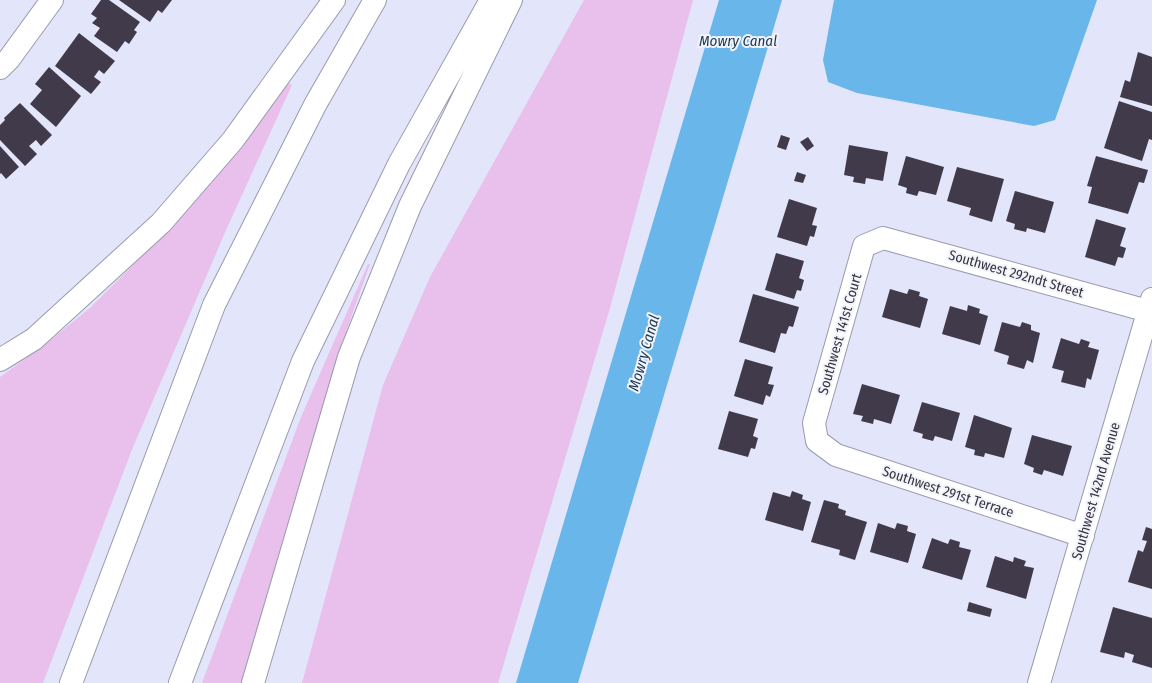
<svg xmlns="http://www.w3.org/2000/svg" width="1152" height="683" viewBox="0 0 1152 683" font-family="'Fira Sans Condensed',sans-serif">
<rect width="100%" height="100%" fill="#e3e5fa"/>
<!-- green -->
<path fill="#e9bfec" d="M584 0H693L610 308 498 683H302L383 385 430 277Z
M285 81 292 85 227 228 133 447 43 683H0V377L47 343 91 307 137 261 184 212Z
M368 264H370L347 329 331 388 242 683H202L301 417Z"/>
<!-- water -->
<path fill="#69b6eb" d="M719 0H782L578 683H516Z
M834 0H1097L1055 120 1034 126 857 93 828 82 823 60Z"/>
<!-- building -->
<path fill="#403a4a" d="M101 0H109L140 22 134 30 137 32 129 44 125 41 117 52 94 36 100 28 92 23 97 18 91 14Z
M119 0H172L162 13 158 10 150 22Z
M79 33 115 61 104 74 99 70 94 77 101 82 91 94 55 66Z
M1138 52 1152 57V106L1120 97 1125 80 1130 82Z
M49 67 81 96 56 127 30 104 42 90 35 84Z
M1119 101 1152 112V140L1149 139 1142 161 1104 148Z
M20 103 52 135 41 146 36 140 29 146 37 154 25 166 0 140V125L5 120 4 118Z
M781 135 790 138 786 150 777 147Z
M808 137 814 146 807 151 800 142Z
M849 145 888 152 883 181 866 178 865 184 853 182 854 177 844 175Z
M0 146 19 167 6 179 1 173 0 174Z
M906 156 944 167 936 195 919 191 917 196 906 193 907 188 898 185Z
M1096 156 1148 170 1144 183 1139 182 1128 214 1088 203 1092 187 1087 186Z
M957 167 1004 179 992 222 969 215 971 208 947 201Z
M797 172 806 175 803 183 794 181Z
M1015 191 1054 202 1045 233 1027 228 1026 232 1014 229 1015 224 1006 221Z
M789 199 817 208 812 225 817 226 814 237 810 236 807 246 777 237Z
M1096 219 1126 228 1120 246 1126 248 1123 258 1118 257 1115 266 1085 257Z
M776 253 804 261 799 278 804 280 801 291 797 290 794 299 765 290Z
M890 289 907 294 909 289 920 292 919 296 928 299 920 328 882 317Z
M753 294 799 307 793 327 789 326 786 334 781 333 775 353 739 342Z
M968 305 980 309 979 313 988 316 980 345 942 334 950 306 967 311Z
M1002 322 1020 327 1022 322 1031 325V330L1040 333 1033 363 1027 360 1024 369 1007 364 1009 356 994 351Z
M1061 338 1079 344 1081 339 1090 342 1088 347 1099 350 1091 380 1087 378 1085 388 1061 382 1064 371 1052 368Z
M745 359 773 367 768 384 774 385 770 397 766 395 763 405 734 396Z
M862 384 900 395 891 424 874 419 873 424 861 421 863 416 853 414Z
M922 402 960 413 952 441 935 436 933 441 922 438 923 434 913 431Z
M729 411 758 419 753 436 758 438 755 449 751 448 748 457 718 449Z
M974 415 1012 428 1004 458 985 453 984 457 974 455 975 450 965 447Z
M1032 435 1072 446 1063 476 1044 470 1042 475 1033 472 1034 468 1024 464Z
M792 491 803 495 802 499 811 502 803 531 765 520 773 492 790 497Z
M824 500 839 504 838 508 846 511 845 515 867 522 855 560 839 555 840 550 811 542Z
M878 523 895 529 897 523 908 526 907 531 916 534 908 563 870 552Z
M1146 527 1152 529V589L1128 582 1138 550 1143 552 1147 541 1142 540Z
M932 538 948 544 950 539 960 542 959 547 971 550 962 580 922 568Z
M995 556 1013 562 1014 557 1026 561 1024 566 1034 568 1026 599 986 587Z
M969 602 992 609 990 617 967 611Z
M1113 607 1152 618V668L1132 662 1134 655 1125 652 1124 658 1100 652Z"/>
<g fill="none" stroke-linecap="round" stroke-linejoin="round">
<defs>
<path id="minor" d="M0 68 9 59 52 0
M1083 536 836 455 817 441 814 423 864 246 883 238 1148 311
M1039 683 1152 299"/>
<path id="motorway" d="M0 360 34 339 161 223 233 140 334 0
M71 683 214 305 315 105 375 0
M180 683 303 361 399 164 491 0
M253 683 349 357 410 206 511 0"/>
</defs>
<!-- minor casing -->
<use href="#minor" stroke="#999bae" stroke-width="24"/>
<!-- motorway casing -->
<use href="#motorway" stroke="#999bae" stroke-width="24"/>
<!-- minor -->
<use href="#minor" stroke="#fff" stroke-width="22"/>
<!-- motorway -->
<use href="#motorway" stroke="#fff" stroke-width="22"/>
</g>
<g text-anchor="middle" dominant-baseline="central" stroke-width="4" stroke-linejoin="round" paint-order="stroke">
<!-- street labels -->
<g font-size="14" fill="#34353d" stroke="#f3f3fc">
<text transform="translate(1016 274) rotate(16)">Southwest 292ndt Street</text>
<text transform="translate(840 334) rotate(-74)">Southwest 141st Court</text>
<text transform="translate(1096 491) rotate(-74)">Southwest 142nd Avenue</text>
<text transform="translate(948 492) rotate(18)">Southwest 291st Terrace</text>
</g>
<!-- water labels -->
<g font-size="15" font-style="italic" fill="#183950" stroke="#f3f3fc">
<text x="738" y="41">Mowry Canal</text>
<text transform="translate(644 353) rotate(-74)">Mowry Canal</text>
</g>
</g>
</svg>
